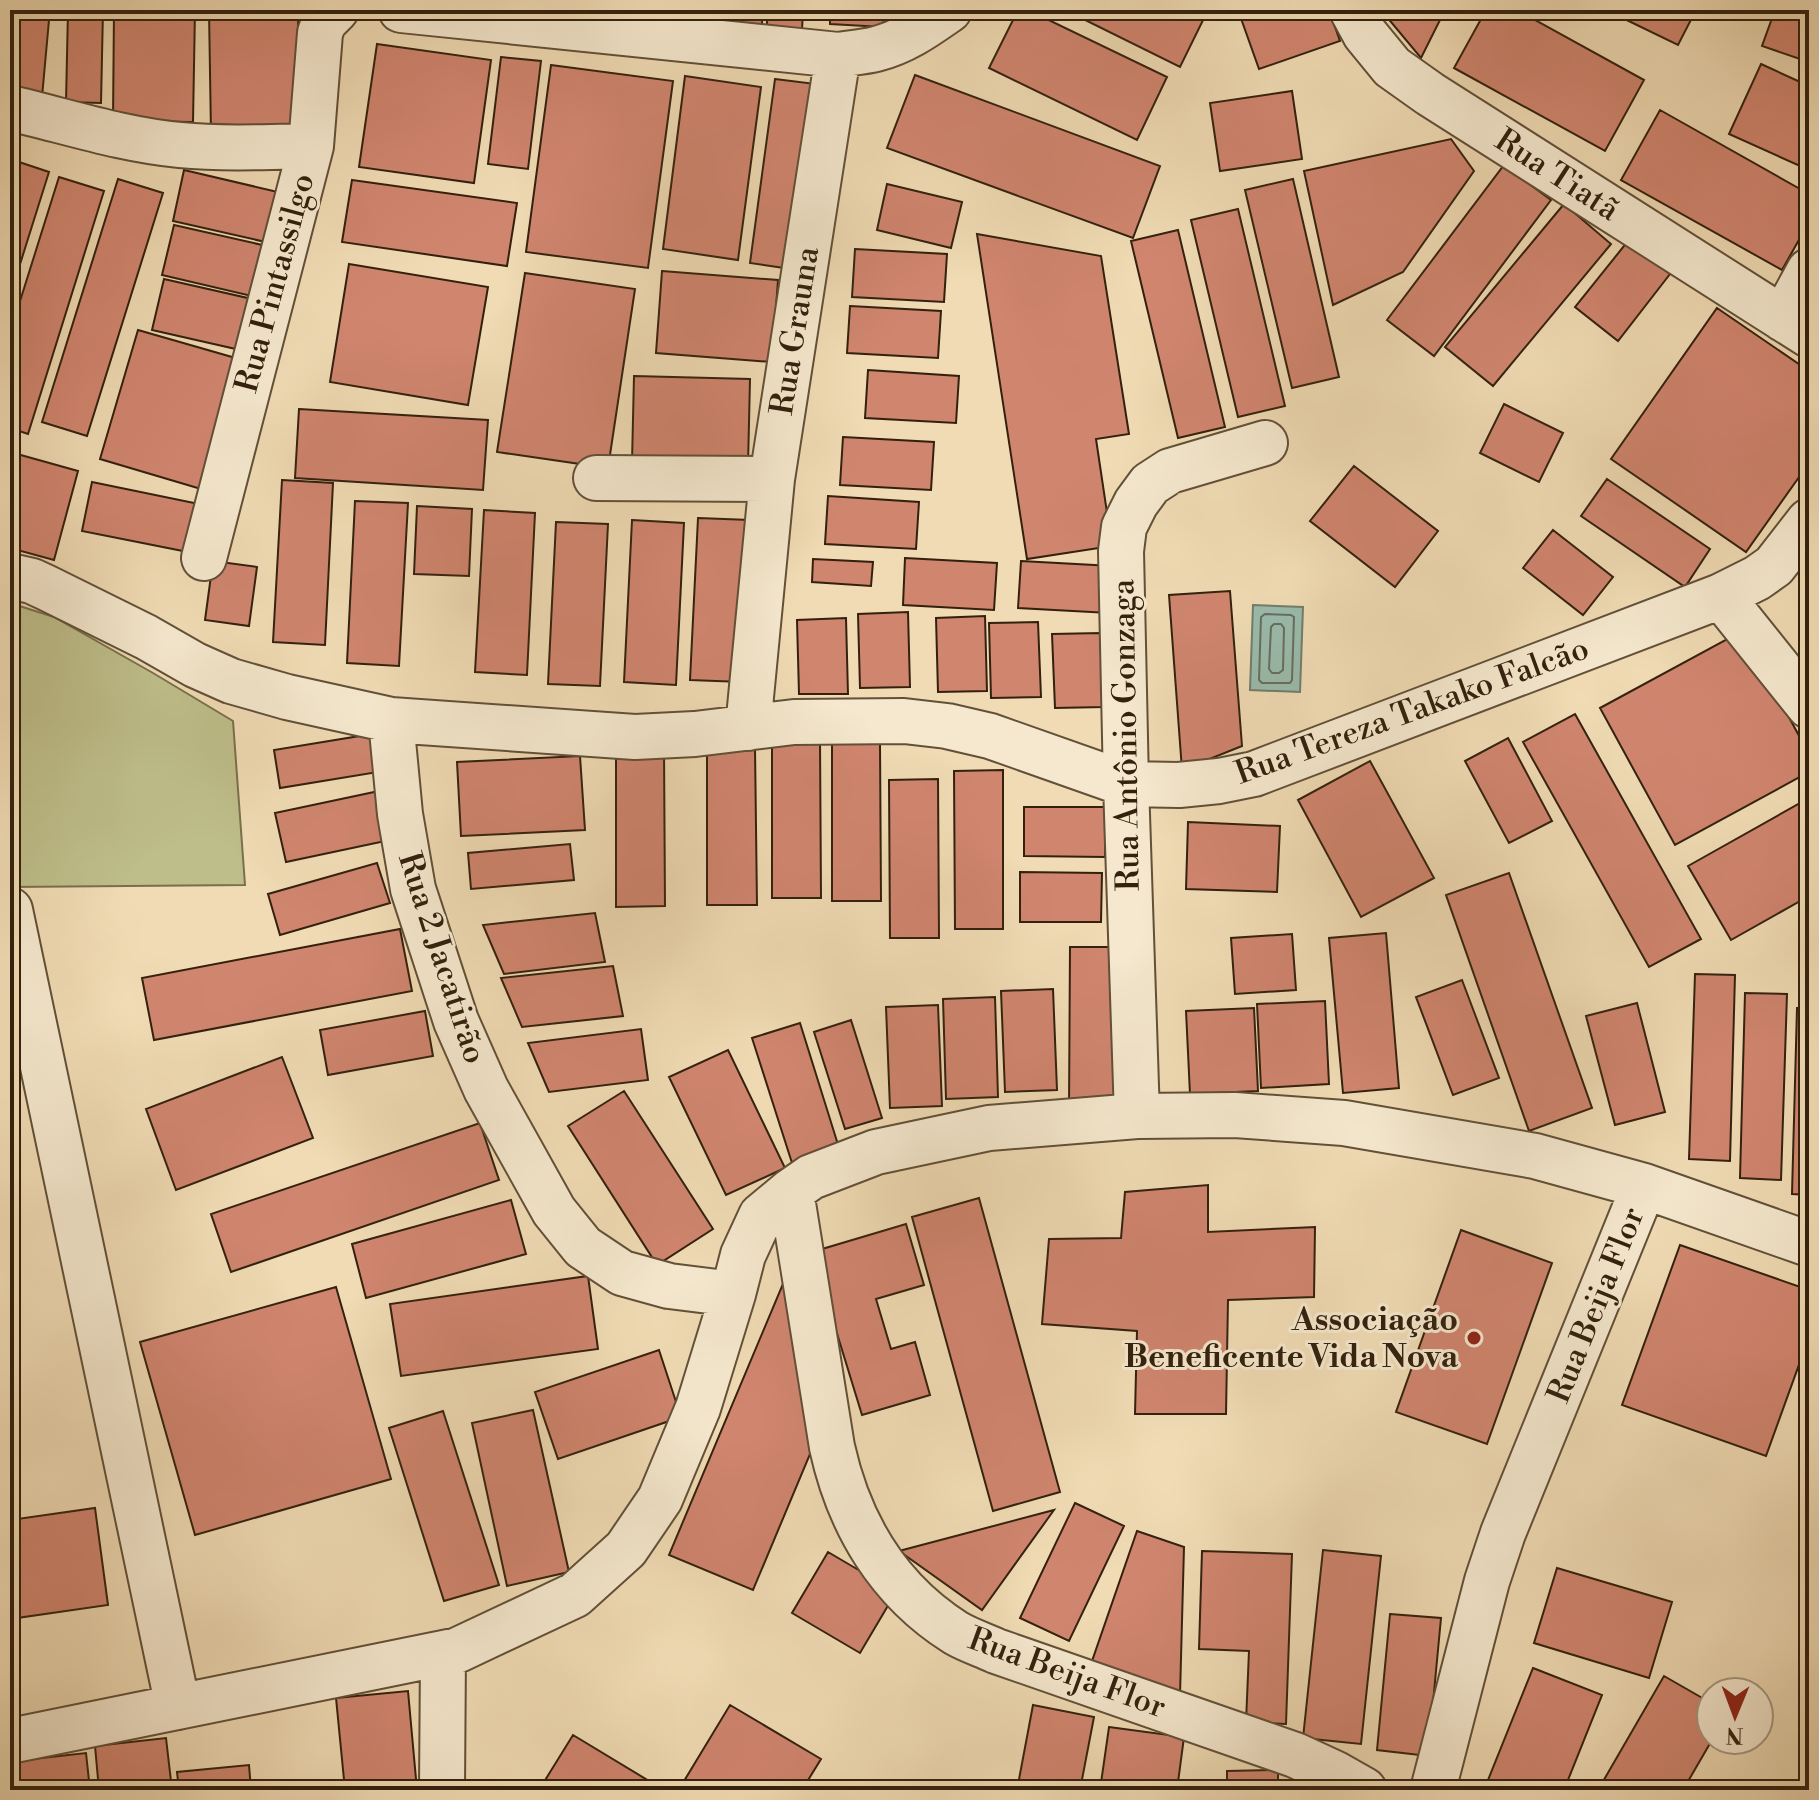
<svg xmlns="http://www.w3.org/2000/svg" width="1819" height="1800" viewBox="0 0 1819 1800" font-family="'Libre Bodoni',serif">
<rect width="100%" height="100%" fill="#f0dbb4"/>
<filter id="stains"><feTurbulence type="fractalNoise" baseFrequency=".0025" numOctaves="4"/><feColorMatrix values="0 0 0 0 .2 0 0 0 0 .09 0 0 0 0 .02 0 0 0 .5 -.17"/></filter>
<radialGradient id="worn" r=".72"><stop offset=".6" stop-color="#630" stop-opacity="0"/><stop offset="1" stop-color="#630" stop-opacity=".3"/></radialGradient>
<!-- green -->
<path fill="#bebe8a" stroke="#78704c" stroke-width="2" d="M10 603 54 617 153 673 233 721 245 885 10 887Z"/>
<!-- water -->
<path fill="#9abbac" stroke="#717d6d" stroke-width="2" d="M1253 605 1303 607 1300 692 1250 690Z"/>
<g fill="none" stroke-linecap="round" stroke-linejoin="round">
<!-- shore -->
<path stroke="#666e5d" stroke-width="2" d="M1265 614 1291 615 1294 617 1292 680 1290 683H1262L1259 680 1261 617Z
M1274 624H1281L1284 628 1283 670 1279 673H1272L1269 669 1271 627Z"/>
</g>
<!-- building -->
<path fill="#d0856f" stroke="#33210e" stroke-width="2" d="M68 10H103L101 103 66 102Z
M114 10H195L193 122 113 121Z
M209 10H298L299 132 211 134Z
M643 10H679V24H643Z
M686 10H722L721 26H686Z
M726 10H762V32L726 31Z
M767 10H803L802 30 767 29Z
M830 10H885L883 27 830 24Z
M1018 10H1028L1167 77 1137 140 989 68Z
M1077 10H1208L1180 67 1075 15Z
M1238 10H1329L1340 41 1259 69Z
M1381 10H1445L1421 58Z
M1486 10H1517L1644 80 1605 151 1454 68Z
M1606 10H1696L1678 45Z
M1775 10H1809V62L1762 46Z
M10 16 49 20 42 97 10 83Z
M377 44 491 60 474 183 359 167Z
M501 57 541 61 528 169 488 164Z
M1761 64 1809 86V170L1729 134Z
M551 65 673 81 648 268 526 252Z
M915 75 1160 166 1133 238 887 148Z
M685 76 761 87 738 260 663 249Z
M775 79 816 84 791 269 750 263Z
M1292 91 1302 159 1220 171 1210 103Z
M1660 110 1809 194V222L1782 270 1621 180Z
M1451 139 1474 171 1403 272 1333 305 1304 171Z
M10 159 49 172 10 296Z
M1504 165 1551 200 1434 356 1387 320Z
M184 170 282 193 270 243 173 221Z
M59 177 104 191 28 434 10 428V333Z
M118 179 163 193 87 436 42 422Z
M1293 179 1339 377 1292 388 1245 190Z
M352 180 517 203 507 266 342 242Z
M887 184 962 202 951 248 877 230Z
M1564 204 1611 244 1493 386 1445 347Z
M1238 209 1285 406 1238 417 1191 220Z
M174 225 271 247 260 298 162 275Z
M1178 230 1225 427 1178 438 1131 241Z
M977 234 1101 256 1129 434 1096 439 1112 546 1027 559Z
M1628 241 1670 274 1618 341 1575 307Z
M855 249 947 254 944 302 852 297Z
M349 264 488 287 468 405 330 382Z
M662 271 778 280 772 362 656 353Z
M525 273 635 289 608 468 497 452Z
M164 279 261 301 249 352 152 330Z
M850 306 941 311 938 358 847 353Z
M1717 308 1809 371V463L1746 552 1611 459Z
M138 330 239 359 201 489 100 459Z
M868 370 959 376 956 423 865 418Z
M634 376 750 379 748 466 632 462Z
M1504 404 1563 433 1539 482 1480 453Z
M299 409 488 420 483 490 295 478Z
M843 437 934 442 931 490 840 485Z
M10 452 78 471 54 560 10 548Z
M1354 466 1438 531 1395 587 1310 521Z
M1607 479 1710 549 1685 587 1581 516Z
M282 480 333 483 325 645 273 642Z
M92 482 199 504 188 552 82 531Z
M828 496 919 502 916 549 825 544Z
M355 501 408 503 399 666 347 663Z
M417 506 472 509 469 576 414 574Z
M484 510 535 513 527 675 475 672Z
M698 518 750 520 742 682 690 680Z
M632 520 684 523 676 685 624 682Z
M556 522 608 524 600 686 548 684Z
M1553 530 1613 577 1583 615 1523 568Z
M905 558 997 563 994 610 903 605Z
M813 559 873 562 871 586 812 582Z
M213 561 257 567 249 626 205 620Z
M1021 561 1112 566 1109 613 1018 608Z
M1230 591 1242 746 1182 770 1169 595Z
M908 612 910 687 860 688 858 614Z
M985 616 987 691 938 692 936 618Z
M846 618 848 694H799L797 620Z
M1038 622 1041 697 991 698 989 623Z
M1742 631 1809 754V772L1675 845 1600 708Z
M1101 633 1104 707 1055 708 1052 634Z
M1575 714 1701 939 1649 967 1523 742Z
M372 734 378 772 280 788 274 750Z
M1508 738 1552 821 1509 843 1465 761Z
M772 740H820L821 898H772Z
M880 742 881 901H832V743Z
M707 747H755L757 905H707Z
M664 748 665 906 616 907V749Z
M580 756 585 830 461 836 457 762Z
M1370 761 1434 878 1361 917 1298 800Z
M1003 770V929H955L954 771Z
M938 779 939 938H890L889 780Z
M379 791 390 840 286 862 275 813Z
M1809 798V896L1731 940 1688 866Z
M1024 807H1105V857L1024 856Z
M1188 822 1280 826 1277 892 1186 889Z
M570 844 574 880 471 889 468 853Z
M377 863 390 903 280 935 268 894Z
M1020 872 1102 873 1101 922H1020Z
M1509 873 1592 1108 1529 1131 1446 895Z
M595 913 605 962 504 974 483 925Z
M400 929 412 991 154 1040 142 978Z
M1386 933 1399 1088 1343 1093 1329 938Z
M1292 934 1296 990 1235 994 1231 938Z
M1070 947H1121L1120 1109H1069Z
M613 966 623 1016 522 1027 501 978Z
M1695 974 1735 975 1730 1161 1689 1159Z
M1462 980 1499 1078 1453 1095 1416 997Z
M1053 989 1057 1090 1005 1092 1001 991Z
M1745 993 1787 994 1781 1180 1740 1178Z
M995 997 998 1097 946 1099 943 999Z
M1325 1001 1329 1084 1261 1088 1257 1004Z
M1637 1003 1665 1112 1615 1125 1586 1016Z
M938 1005 942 1106 890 1108 886 1007Z
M1254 1008 1258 1091 1190 1094 1186 1011Z
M1797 1008 1809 1009V1195L1792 1194Z
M425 1011 433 1056 328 1075 320 1030Z
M851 1020 882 1118 845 1129 814 1032Z
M800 1023 840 1151 793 1166 752 1038Z
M641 1029 648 1080 549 1092 528 1043Z
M728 1050 785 1168 726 1195 669 1077Z
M282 1057 313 1138 176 1190 146 1109Z
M624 1091 713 1229 657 1265 568 1126Z
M480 1123 499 1180 231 1272 211 1214Z
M1208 1185V1232L1315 1227 1314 1297 1228 1300 1226 1414H1135L1137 1331 1042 1324 1049 1239 1121 1238 1125 1192Z
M979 1198 1060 1492 993 1511 912 1217Z
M511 1200 526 1254 366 1298 352 1244Z
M906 1224 924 1285 876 1299 891 1349 915 1342 930 1395 862 1415 812 1252Z
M1461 1230 1552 1263 1487 1444 1396 1412Z
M1680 1245 1809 1290V1337L1766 1456 1622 1405Z
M588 1276 598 1349 401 1376 390 1304Z
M785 1279 813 1447 753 1590 669 1555Z
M336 1287 391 1479 195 1535 140 1342Z
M659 1350 681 1417 558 1459 535 1392Z
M533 1410 569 1572 507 1586 472 1423Z
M443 1411 499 1585 444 1601 389 1428Z
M1075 1503 1124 1526 1069 1641 1020 1618Z
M95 1508 108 1605 10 1619V1520Z
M1054 1510 982 1610 899 1551Z
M1137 1531 1184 1547 1180 1695 1091 1664Z
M1323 1550 1381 1556 1361 1744 1303 1738Z
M1202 1551 1292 1554 1286 1724 1246 1722 1249 1651 1199 1649Z
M828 1552 896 1592 860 1653 792 1613Z
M1557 1568 1672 1602 1649 1678 1534 1643Z
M1390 1614 1441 1618 1428 1756 1377 1750Z
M1533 1668 1602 1695 1564 1790H1484Z
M1664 1676 1711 1703 1712 1740 1683 1790H1598Z
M408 1691 417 1790H345L336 1698Z
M730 1705 821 1759 802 1790H688L681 1786Z
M1033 1705 1094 1717 1080 1790H1017Z
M1109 1727 1184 1737 1177 1790H1100Z
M573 1735 664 1790H539Z
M166 1738 172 1790H99L95 1746Z
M86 1753 90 1790H18L15 1761Z
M249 1765 251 1790H179L177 1772Z
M1278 1770V1790H1227V1771Z"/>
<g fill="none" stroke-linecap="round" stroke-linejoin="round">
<defs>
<path id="minor" d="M401 10 838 55
M1352 10 1365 34 1392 67 1430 94 1809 335
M10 108C66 121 123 140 180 145 224 149 268 147 311 146
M1783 319 1809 271
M596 478 772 479
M204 558 311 146 320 33 324 22 336 10
M10 576 32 581 47 588 146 637 195 665 231 681 287 697 391 720 635 737 695 734 794 722 904 721 947 726 990 736 1126 784 1179 785 1219 781 1254 774 1721 596 1757 578 1774 566 1809 521
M1721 596 1809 706
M391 720 400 814 413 889 456 1021 486 1089 554 1211 583 1247 622 1273 669 1286 733 1294
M748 728 772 479 838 55C851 53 864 52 876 49 904 42 926 26 949 10
M10 910 178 1707
M1137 1116 1126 784 1121 551 1124 527 1136 503 1150 484 1170 471 1265 443
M791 1191 832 1447C849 1524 888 1590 956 1633 968 1640 983 1645 996 1651L1295 1755 1334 1773 1364 1790
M10 1741 458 1650 575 1595 626 1549 660 1499 698 1408 733 1294 743 1255 761 1216 791 1191 811 1177 876 1152 989 1128 1137 1116 1235 1115 1344 1123 1535 1156 1644 1186 1809 1244
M442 1790 443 1653
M1433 1790 1487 1581 1503 1533 1644 1186"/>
</defs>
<!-- minor casing -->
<use href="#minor" stroke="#625038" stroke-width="48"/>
<!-- minor -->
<use href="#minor" stroke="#f5e8ce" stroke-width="44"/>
</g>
<!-- markers -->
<circle fill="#8f2418" stroke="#f5e8ce" stroke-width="3" cx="1474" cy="1338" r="8"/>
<g text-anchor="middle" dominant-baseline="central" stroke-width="6" stroke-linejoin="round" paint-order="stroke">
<!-- street labels -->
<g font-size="32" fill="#33210e" stroke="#f5e8ce">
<text transform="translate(1557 175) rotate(33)">Rua Tiatã</text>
<text transform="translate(275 283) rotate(-75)">Rua Pintassilgo</text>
<text transform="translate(795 331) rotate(-81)">Rua Grauna</text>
<text transform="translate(1412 711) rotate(-20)">Rua Tereza Takako Falcão</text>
<text transform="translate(1126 735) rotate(-91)">Rua Antônio Gonzaga</text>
<text transform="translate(442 958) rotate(72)">Rua 2 Jacatirão</text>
<text transform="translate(1596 1305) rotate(-68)">Rua Beija Flor</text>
<text transform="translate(1067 1673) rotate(20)">Rua Beija Flor</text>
</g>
<!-- poi labels -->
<g font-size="32" font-weight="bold" fill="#33210e" stroke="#f5e8ce" text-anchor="end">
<text x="1458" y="1320">Associação<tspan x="1458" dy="37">Beneficente Vida Nova</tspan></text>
</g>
</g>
<!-- margin -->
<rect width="1819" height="1800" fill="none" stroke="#f0dbb4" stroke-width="40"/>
<rect x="12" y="12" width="1795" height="1776" fill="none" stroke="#33210e" stroke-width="4"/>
<rect x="20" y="20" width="1779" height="1760" fill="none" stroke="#33210e" stroke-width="2"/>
<!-- north arrow -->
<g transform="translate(1735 1716) rotate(181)"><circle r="38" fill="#f5e8ce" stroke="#a79881" stroke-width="2"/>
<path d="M0-6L14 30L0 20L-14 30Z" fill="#8f2418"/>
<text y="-12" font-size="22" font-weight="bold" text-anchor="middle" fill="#33210e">N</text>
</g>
<rect width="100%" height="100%" filter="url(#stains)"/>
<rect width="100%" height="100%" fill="url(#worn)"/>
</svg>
